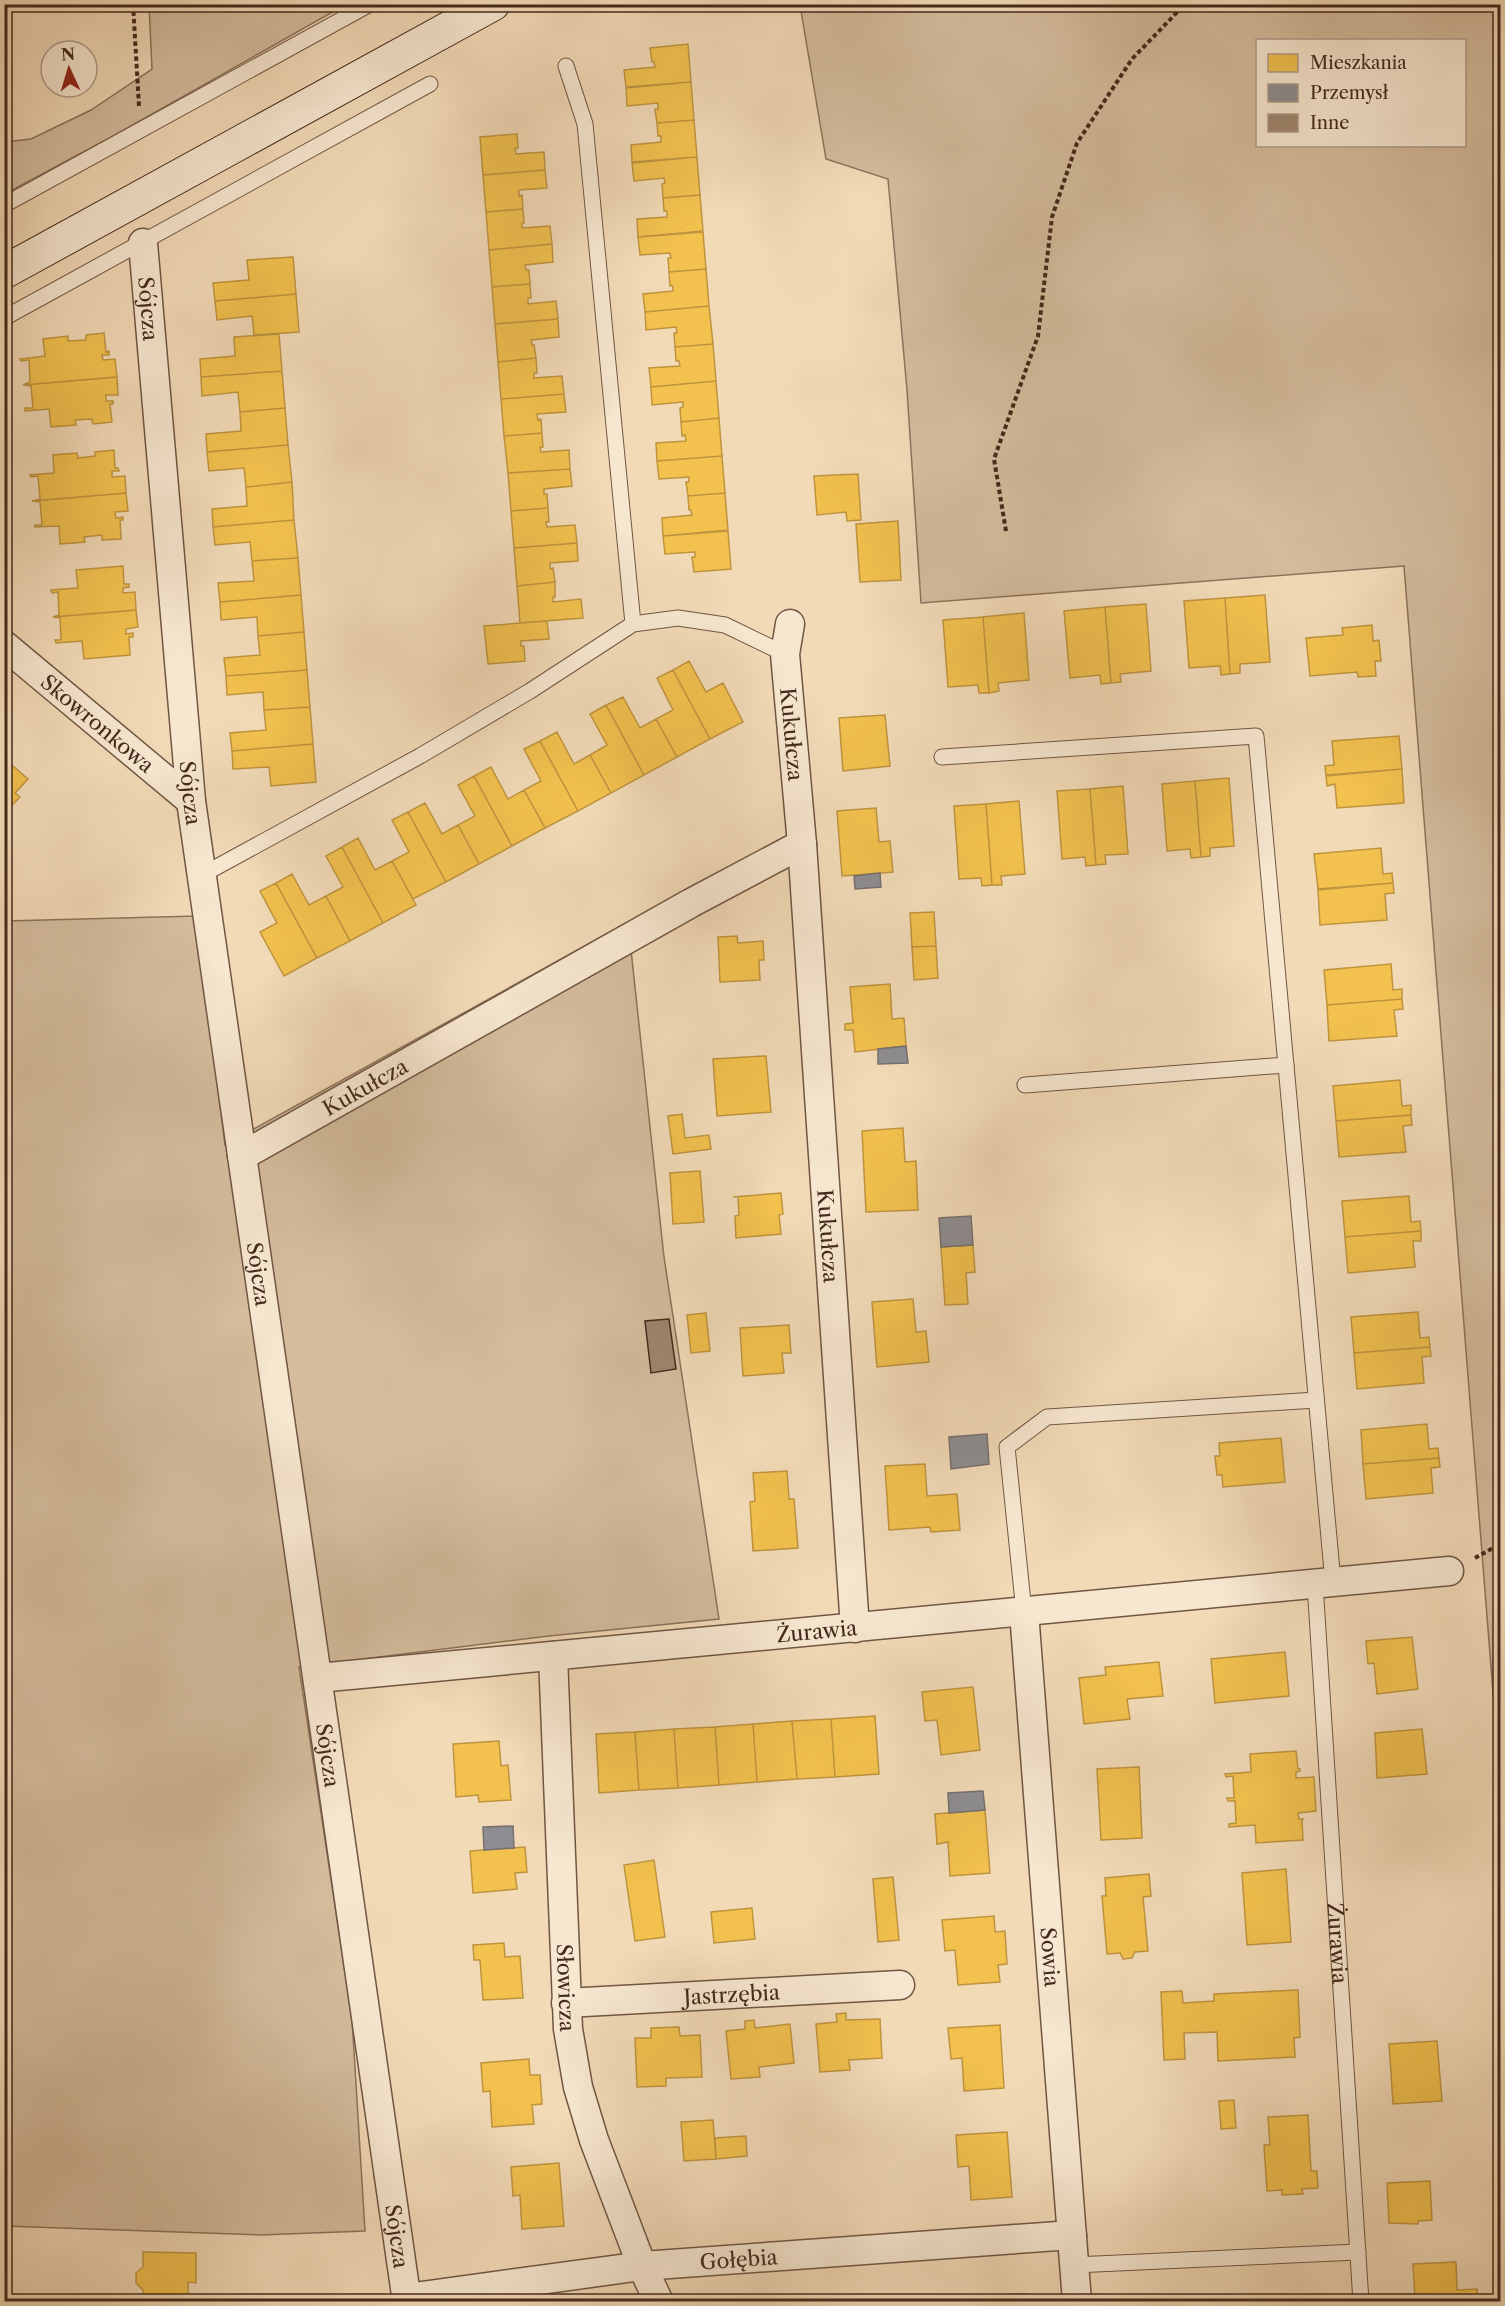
<svg xmlns="http://www.w3.org/2000/svg" width="1505" height="2306" viewBox="0 0 1505 2306" font-family="'Libre Caslon Text',serif">
<rect width="100%" height="100%" fill="#f2dab7"/>
<filter id="stains"><feTurbulence type="fractalNoise" baseFrequency=".00333" numOctaves="4"/><feColorMatrix values="0 0 0 0 .2 0 0 0 0 .09 0 0 0 0 .02 0 0 0 .5 -.17"/></filter>
<radialGradient id="worn" r=".72"><stop offset=".6" stop-color="#630" stop-opacity="0"/><stop offset="1" stop-color="#630" stop-opacity=".3"/></radialGradient>
<!-- green -->
<path fill="#d4bc9d" stroke="#8c735c" stroke-width="1.5" fill-rule="evenodd" d="M149 5H345L115 135 5 194V142L31 139 91 110 152 69Z
M800 5H1500V1781L1404 566 921 603 907 390 888 179 826 159ZM1258 40H1464V146H1258Z
M197 916 225 1145 628 922 664 1257 719 1619 549 1636 299 1667 352 2019 365 2231 260 2235 5 2226V921Z"/>
<!-- homes -->
<path fill="#f2c14e" stroke="#be943f" stroke-width="1.5" d="M688 44 691 82 626 87 624 70 655 67 654 62H652L650 48Z
M691 82 694 120 657 123 655 109H658V103L627 106 626 88Z
M694 120 697 157 632 162 631 145 661 142V136H658L657 123Z
M517 134 518 148H515L516 154 544 152 545 170 483 175 480 137Z
M697 157 700 195 663 198 662 184 665 183 664 178 634 181 632 163Z
M545 170 547 188 519 190V196L522 195 523 209 486 212 483 175Z
M700 195 703 231 638 237 637 219 667 217V211H664L663 198Z
M523 209 524 223H522V228L550 226 552 244 489 250 486 212Z
M703 232 706 269 669 272 668 258H671L670 253 640 255 638 237Z
M552 244 553 262 525 265 526 270H529L530 284 492 287 489 250Z
M293 257 296 294 215 301 213 283 249 280 247 260Z
M706 269 709 306 645 312 643 294 673 291V286H670L669 272Z
M530 284 531 298H528V304L556 301 558 319 495 324 492 287Z
M296 294 299 332 254 335 252 316 217 320 215 301Z
M709 306 713 344 675 347 674 333H677L676 327 646 330 645 312Z
M558 319 559 337 531 340 532 345H534L536 358 498 362 495 324Z
M104 333 106 352 109 351V355H102L103 360 115 359 117 377 23 385 30 382 29 360 21 361 20 359 45 356 43 339 68 336V341L86 340V335Z
M279 334 282 371 201 377 200 359 235 356 234 337Z
M713 344 716 381 651 387 649 368 680 366 679 361H676L675 347Z
M536 358 537 373H534V378L562 376 564 394 501 399 498 362Z
M282 371 285 408 240 412 238 392 202 396 201 377Z
M117 377 118 395H106V401H113V404H110L112 422 93 424 92 419 75 420 76 425 51 427 49 409 25 411V408H33L31 386 23 385Z
M716 381 719 418 681 422 680 408 683 407V402L652 405 651 387Z
M564 394 566 412 537 414 538 420 541 419 542 433 504 436 501 399Z
M285 408 288 445 207 452 206 434 241 431 240 412Z
M719 418 722 456 657 461 656 443 686 441 685 435 682 436 681 422Z
M542 433 543 447H540L541 452 569 450 570 469 508 473 504 436Z
M288 445 292 482 246 487 244 468 209 471 207 452Z
M114 450 115 468H118L119 471H112V477L125 476 126 493 32 501 40 499 38 476 31 477 30 475 54 473 53 455 77 453 78 458 95 456V452Z
M722 456 725 493 688 496 686 482H689V477L659 479 657 461Z
M570 469 572 486 544 489V494H547L548 508 511 511 508 473Z
M858 474 861 520 847 521 846 512 817 515 814 476Z
M292 482 294 520 213 527 212 509 247 506 246 487Z
M126 493 128 511 115 512 116 518 123 517V520H120L121 539 102 540V535L84 537 85 542 60 544 59 526 35 527V525H42L40 502 32 501Z
M725 493 728 530 663 536 662 518 692 515 691 510H689L688 496Z
M548 508 549 522H546L547 527 575 525 577 543 514 548 511 511Z
M294 520 298 558 252 561 250 542 215 545 213 527Z
M898 521 901 580 860 582 856 524Z
M728 531 731 569 694 572 692 557H695V552L665 554 663 536Z
M577 543 578 561 550 563V569L553 568 555 582 517 586 514 548Z
M298 558 301 595 220 602 218 583 254 581 252 561Z
M123 566 124 584H129V587L123 588V593L135 592 136 610 53 617 59 615 58 592 52 593 51 590 78 588 76 570Z
M555 582V597H553V602L581 599 583 618 520 623 517 586Z
M301 595 304 632 258 636 257 617 221 620 220 602Z
M1265 595 1270 662 1240 664V673L1230 674 1225 598Z
M1225 598 1230 674 1221 675 1220 666 1189 668 1184 601Z
M1146 604 1151 671 1120 674 1121 682 1111 683 1105 607Z
M1105 607 1111 683 1101 684 1100 675 1070 678 1064 611Z
M136 610 138 627 126 629V634L133 633V637H129L130 655 84 659 82 641 56 643 55 640H61L60 618 53 617Z
M1024 613 1029 680 998 683 999 691 989 693 983 617Z
M983 617 989 693H979L978 685 948 687 943 620Z
M547 621 549 639 521 641V646H524L525 661 488 664 484 626Z
M1372 625 1373 641 1379 640 1381 661H1375L1376 676 1358 677 1357 672 1310 676 1306 638 1343 635 1342 628Z
M304 632 307 670 226 676 224 658 260 655 258 636Z
M689 661 706 692 723 683 743 722 710 739 673 670Z
M307 670 310 707 264 710 263 692 227 695 226 676Z
M673 670 710 739 677 757 656 719 673 710 657 678Z
M623 697 640 728 656 719 677 757 644 775 606 705Z
M606 705 644 775 611 793 590 755 607 745 590 714Z
M310 707 313 744 232 751 230 733 266 730 264 710Z
M885 715 890 766 843 771 839 718Z
M557 732 574 764 590 755 611 793 578 811 540 741Z
M1399 736 1402 769 1326 775 1325 766 1334 765 1332 741Z
M540 741 578 811 545 828 524 790 541 781 524 749Z
M313 744 316 782 271 786 269 767 233 769 232 751Z
M13 766 28 779 15 793 20 797 8 809 4 806V770L7 772Z
M491 767 508 799 524 790 545 828 512 846 474 776Z
M1402 769 1404 803 1337 808 1335 784 1327 786 1326 776Z
M474 776 512 846 479 864 458 825 475 816 458 785Z
M1229 778 1234 846 1210 848V856L1201 857 1195 781Z
M1195 781 1201 857 1191 858 1190 849 1167 851 1162 784Z
M1123 786 1128 854 1105 855 1106 864 1096 865 1090 789Z
M1090 789 1096 865 1086 866 1085 857 1062 859 1057 791Z
M1019 801 1025 874 1001 876 1002 885H992L986 804Z
M425 803 442 834 458 825 479 864 446 882 408 812Z
M986 804 992 885 982 886 981 878 959 879 954 806Z
M876 808 879 842 890 841 893 872 842 876 837 811Z
M408 812 446 882 413 899 392 861 409 852 392 820Z
M358 838 375 870 392 861 416 905 383 923 342 847Z
M342 847 383 923 350 941 326 896 343 887 326 856Z
M1381 848 1383 874 1392 873 1393 883 1318 889 1314 854Z
M292 874 309 905 326 896 350 941 317 958 276 883Z
M276 883 317 958 284 976 260 932 277 923 260 891Z
M1393 883 1394 893 1385 894 1387 920 1320 925 1318 890Z
M934 912 936 946 912 947 910 913Z
M737 936 738 943 763 941 764 960H759L760 980 720 982 718 937Z
M936 946 938 978 914 980 912 947Z
M1391 964 1393 990 1402 989V999L1327 1005 1324 970Z
M890 984 892 1019 904 1018 906 1046 855 1052 853 1030H845V1024L853 1023 850 987Z
M1402 999 1403 1009 1394 1010 1397 1036 1329 1041 1327 1005Z
M766 1056 771 1112 717 1116 713 1059Z
M1400 1080 1402 1106 1411 1105V1115L1336 1121 1333 1086Z
M682 1114 685 1138 709 1135 711 1149 673 1154 668 1116Z
M1411 1115 1412 1125 1403 1126 1406 1152 1339 1157 1336 1121Z
M903 1128 905 1162 916 1161 918 1210 866 1212 862 1131Z
M700 1171 704 1222 673 1224 670 1173Z
M781 1193 783 1214 779 1215 781 1234 736 1238 735 1216 739 1215 738 1197H733Z
M1409 1196 1411 1222 1420 1221 1421 1231 1345 1237 1342 1201Z
M1421 1231V1241H1413L1415 1267 1348 1273 1345 1237Z
M973 1245 975 1272 966 1273 968 1304 945 1305 941 1247Z
M913 1299 916 1332 926 1331 929 1362 877 1367 872 1302Z
M1418 1312 1420 1338 1429 1337 1430 1347 1354 1353 1351 1317Z
M706 1313 710 1351 691 1353 687 1315Z
M789 1325 791 1353H782L784 1373 743 1376 740 1328Z
M1430 1347 1431 1356 1422 1357 1424 1383 1357 1389 1354 1353Z
M1427 1424 1429 1449 1438 1448 1439 1458 1363 1464 1361 1430Z
M1281 1438 1285 1482 1223 1487 1222 1475H1217L1215 1456H1220L1219 1443Z
M1439 1458 1440 1467 1431 1468 1433 1493 1366 1499 1363 1464Z
M925 1464 927 1496 957 1494 960 1530 931 1532 930 1527 889 1530 885 1466Z
M787 1471 789 1499H794L798 1548 753 1551 750 1502 755 1501 753 1473Z
M1412 1637 1418 1689 1377 1694 1374 1663 1368 1664 1366 1641Z
M1285 1652 1289 1696 1215 1703 1211 1659Z
M1159 1662 1163 1696 1127 1699 1130 1719 1084 1724 1079 1678 1106 1675 1105 1667Z
M973 1687 980 1750 941 1755 937 1720 925 1721 922 1692Z
M875 1716 879 1774 835 1777 831 1719Z
M831 1719 835 1777 797 1779 792 1721Z
M792 1721 797 1779 757 1782 753 1724Z
M753 1724 757 1782 719 1785 715 1727Z
M715 1727 719 1785 678 1788 674 1729Z
M674 1729 678 1788 639 1790 635 1732Z
M1422 1729 1427 1774 1377 1778 1375 1733Z
M635 1732 639 1790 599 1793 596 1734Z
M499 1741 501 1766 508 1765 511 1800 479 1802 478 1795 456 1797 453 1744Z
M1296 1751 1298 1769H1300V1771L1296 1772V1778L1314 1777 1316 1811 1298 1813 1299 1819H1303L1302 1821 1303 1840 1256 1843 1255 1825 1229 1827V1824L1236 1823 1235 1801H1228L1227 1798H1234L1233 1776 1226 1777 1225 1774 1251 1772 1250 1754Z
M1139 1767 1142 1838 1101 1840 1097 1769Z
M985 1810 990 1873 950 1876 948 1842 937 1844 935 1814Z
M525 1847 527 1872 515 1873 517 1889 473 1893 470 1851Z
M654 1860 665 1937 635 1941 624 1865Z
M1286 1869 1291 1942 1247 1945 1242 1873Z
M1149 1874 1151 1896 1143 1897 1148 1951 1135 1952 1132 1958 1123 1959 1120 1953 1107 1954 1102 1896H1106L1105 1878Z
M893 1877 899 1940 878 1942 873 1879Z
M752 1908 755 1939 714 1943 711 1912Z
M994 1916 995 1932 1005 1931 1007 1964 998 1965 1000 1982 958 1985 955 1950 945 1951 942 1920Z
M504 1943 505 1957 520 1956 523 1998 483 2000 480 1960H474L473 1945Z
M1298 1990 1300 2037 1294 2038 1295 2057 1218 2061 1217 2032 1184 2033 1185 2059 1164 2060 1161 1992 1182 1991 1183 2003 1214 2001V1994Z
M846 2013V2020L880 2019 882 2058 849 2060 850 2070 820 2072 816 2024 837 2022 836 2014Z
M754 2020 755 2028 790 2024 794 2063 759 2067 760 2077 731 2079 726 2031 745 2029V2021Z
M1000 2025 1004 2088 964 2091 962 2058 951 2059 948 2028Z
M679 2027 680 2036 700 2035 702 2077 666 2078V2086L637 2087 635 2038H651V2028Z
M1437 2041 1442 2101 1393 2104 1389 2044Z
M529 2059 530 2075H540L542 2104 532 2105 534 2124 492 2127 490 2091 483 2092 481 2063Z
M1234 2100 1236 2128 1221 2129 1219 2101Z
M1308 2115 1311 2171H1317L1318 2188 1302 2189 1303 2194 1282 2195V2190L1267 2191 1264 2145H1270L1268 2117Z
M713 2120 716 2159 684 2161 681 2122Z
M1007 2132 1012 2197 971 2200 969 2166 958 2167 956 2135Z
M746 2136 747 2156 716 2159 715 2138Z
M559 2163 564 2226 522 2229 520 2195 513 2196 511 2167Z
M1430 2181 1432 2220 1418 2221V2224L1389 2223 1387 2183Z
M143 2252 196 2253V2283L188 2282V2302H142L143 2290 136 2283V2273L143 2267Z
M1456 2262 1457 2290 1477 2289 1478 2300 1484 2302H1421V2297L1415 2298 1413 2264Z
M1013 2294 1014 2302H950V2299Z
M1272 2297V2302H1253L1252 2298Z
M1192 2299 1193 2302H1145Z"/>
<!-- industry -->
<path fill="#8d8d92" stroke="#776f6f" stroke-width="1.5" d="M880 873 881 887 855 889 854 876Z
M906 1046 908 1063 878 1064V1049Z
M971 1216 973 1245 941 1247 939 1218Z
M987 1434 989 1464 951 1469 949 1437Z
M983 1791 985 1810 949 1813 948 1793Z
M513 1826 514 1848 484 1850 483 1827Z
M1013 2294H1027V2302H1014Z"/>
<!-- building -->
<path fill="#9e866d" stroke="#442a1c" stroke-width="1.5" d="M669 1319 676 1369 651 1373 645 1321Z"/>
<g fill="none" stroke-linecap="round" stroke-linejoin="round">
<defs>
<g id="service">
<path d="M566 66 585 124 633 624"/>
<path d="M4 205 370 4"/>
<path d="M4 318 430 84"/>
<path d="M942 757 1256 736 1333 1582"/>
<path d="M202 875 420 756 530 691 633 624 678 618 725 625 785 654"/>
<path d="M1025 1085 1286 1065"/>
<path id="s1" d="M1315 1584 1361 2302"/>
<path d="M1024 1612 1007 1447 1047 1417 1316 1400"/>
<path d="M1074 2265 1358 2252"/>
</g>
<g id="minor">
<path id="s2" d="M143 243 191 801 407 2302"/>
<path id="s3" d="M790 624 785 654 802 844 855 1628"/>
<path id="s4" d="M4 645 191 801"/>
<path id="s5" d="M242 1156 691 903 802 844"/>
<path id="s6" d="M1024 1612 1077 2302"/>
<path id="s7" d="M553 1656 568 2029 578 2087 594 2140 642 2266 659 2302"/>
<path id="s8" d="M318 1678 1449 1571"/>
<path id="s9" d="M566 2003 900 1985"/>
<path id="s10" d="M407 2298 642 2266 1072 2235"/>
</g>
<path id="secondary" d="M4 272 493 4"/>
</defs>
<!-- service casing -->
<use href="#service" stroke="#705643" stroke-width="17"/>
<!-- minor casing -->
<use href="#minor" stroke="#705643" stroke-width="31"/>
<!-- secondary casing -->
<use href="#secondary" stroke="#442a1c" stroke-width="35"/>
<!-- path -->
<path stroke="#442a1c" stroke-width="4" stroke-dasharray="4.5 3" stroke-linecap="butt" d="M133 4 139 106
M1006 531 994 459 1038 336 1052 217 1077 143 1132 59 1185 4
M1475 1558 1500 1544"/>
<!-- service -->
<use href="#service" stroke="#f7e7d0" stroke-width="15"/>
<!-- minor -->
<use href="#minor" stroke="#f7e7d0" stroke-width="28"/>
<!-- secondary -->
<use href="#secondary" stroke="#f7e7d0" stroke-width="33"/>
</g>
<g text-anchor="middle" dominant-baseline="central" stroke-width="6" stroke-linejoin="round" paint-order="stroke">
<!-- street labels -->
<g font-size="21" fill="#442a1c" stroke="#f7e7d0">
<text stroke="none"><textPath href="#s2" startOffset="66">Sójcza</textPath></text>
<text stroke="none"><textPath href="#s4" startOffset="122">Skowronkowa</textPath></text>
<text stroke="none"><textPath href="#s3" startOffset="111">Kukułcza</textPath></text>
<text stroke="none"><textPath href="#s2" startOffset="552">Sójcza</textPath></text>
<text stroke="none"><textPath href="#s5" startOffset="141">Kukułcza</textPath></text>
<text stroke="none"><textPath href="#s3" startOffset="614">Kukułcza</textPath></text>
<text stroke="none"><textPath href="#s2" startOffset="1038">Sójcza</textPath></text>
<text stroke="none"><textPath href="#s8" startOffset="501">Żurawia</textPath></text>
<text stroke="none"><textPath href="#s2" startOffset="1524">Sójcza</textPath></text>
<text stroke="none"><textPath href="#s1" startOffset="360">Żurawia</textPath></text>
<text stroke="none"><textPath href="#s6" startOffset="346">Sowia</textPath></text>
<text stroke="none"><textPath href="#s7" startOffset="332">Słowicza</textPath></text>
<text stroke="none"><textPath href="#s9" startOffset="166">Jastrzębia</textPath></text>
<text stroke="none"><textPath href="#s2" startOffset="2010">Sójcza</textPath></text>
<text stroke="none"><textPath href="#s10" startOffset="334">Gołębia</textPath></text>
</g>
</g>
<!-- margin -->
<rect width="1505" height="2306" fill="none" stroke="#f2dab7" stroke-width="24"/>
<rect x="6" y="6" width="1493" height="2294" fill="none" stroke="#442a1c" stroke-width="3"/>
<rect x="12" y="12" width="1481" height="2282" fill="none" stroke="#442a1c" stroke-width="1.5"/>
<!-- legend -->
<rect x="1256" y="39" width="210" height="108" fill="#f7e7d0" stroke="#af9b88" stroke-width="1.5"/>
<rect x="1268" y="54" width="30" height="18" fill="#f2c14e" stroke="#af9b88" stroke-width="1.5"/>
<text x="1310" y="69" font-size="18" fill="#442a1c">Mieszkania</text>
<rect x="1268" y="84" width="30" height="18" fill="#8d8d92" stroke="#af9b88" stroke-width="1.5"/>
<text x="1310" y="99" font-size="18" fill="#442a1c">Przemysł</text>
<rect x="1268" y="114" width="30" height="18" fill="#9e866d" stroke="#af9b88" stroke-width="1.5"/>
<text x="1310" y="129" font-size="18" fill="#442a1c">Inne</text>
<!-- north arrow -->
<g transform="translate(69 69) rotate(356)"><circle r="28" fill="#f7e7d0" stroke="#af9b88" stroke-width="1.5"/>
<path d="M0-4.5L10 22L0 15L-10 22Z" fill="#8f2418"/>
<text y="-9" font-size="16" font-weight="bold" text-anchor="middle" fill="#442a1c">N</text>
</g>
<rect width="100%" height="100%" filter="url(#stains)"/>
<rect width="100%" height="100%" fill="url(#worn)"/>
</svg>
